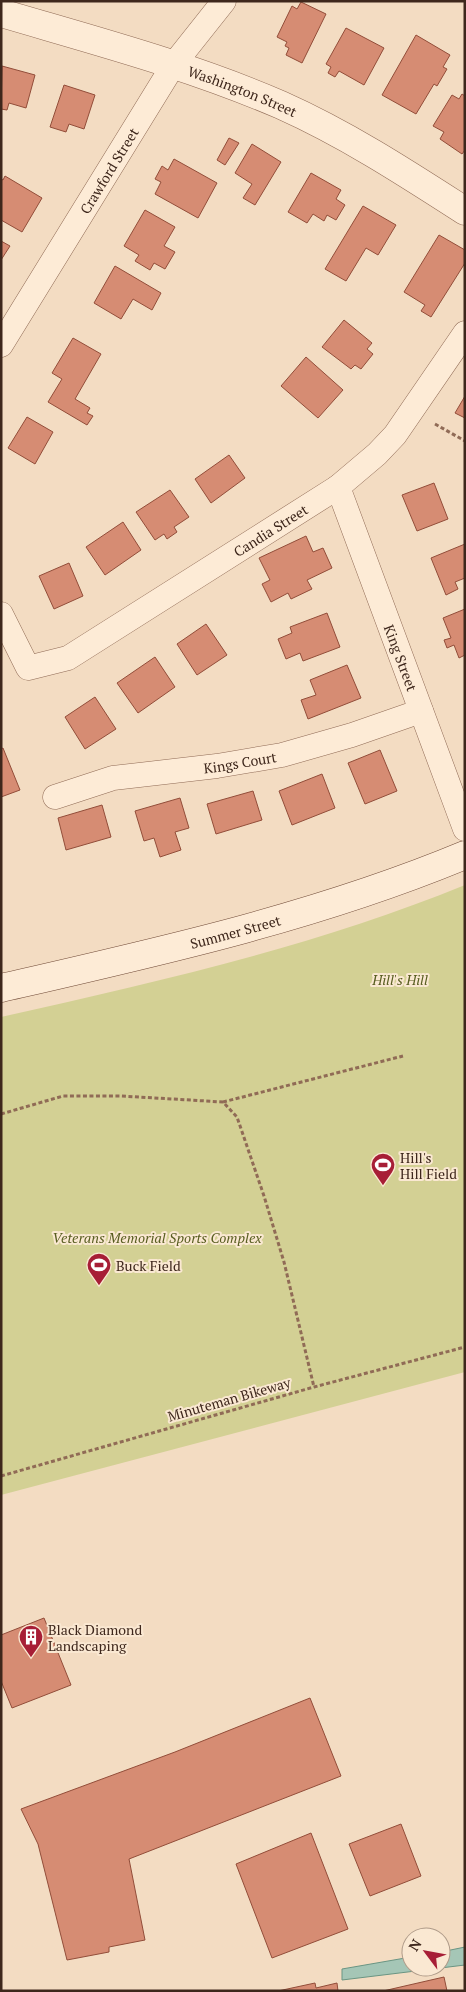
<svg xmlns="http://www.w3.org/2000/svg" width="466" height="1992" viewBox="0 0 466 1992" font-family="'PT Serif',serif">
<rect width="100%" height="100%" fill="#f3dcc2"/>
<!-- green -->
<path fill="#d3d094" d="M465 885V1372L1 1495V1017C160 981 313 947 465 885Z"/>
<!-- water -->
<path fill="#a5c6b6" stroke="#6a9583" d="M465 1947V1965L342 1980V1969L411 1957V1967H441V1952Z"/>
<!-- building -->
<path fill="#d68c73" stroke="#924d39" d="M301 2 326 14 302 63 286 55 289 48 285 46 287 42 277 37 292 6 297 9Z
M346 28 384 48 364 85 339 71 335 77 328 73 331 67 326 64Z
M416 35 450 55 443 67 447 69 437 86 434 84 416 114 382 95Z
M2 66 35 75 26 108 9 103 7 110 1 109Z
M64 85 95 95 84 129 69 124 66 132 50 127Z
M462 94 465 96V150L462 154 440 139 444 132 433 126 452 95 459 99Z
M229 138 239 143 225 165 217 160Z
M252 144 281 162 255 205 243 198 252 184 235 173Z
M174 159 217 183 198 218 155 194 161 182 155 179 162 166 168 170Z
M311 173 341 190 336 199 345 205 336 220 327 215 324 221 313 214 307 223 288 212Z
M5 176 42 198 22 232 1 220V179L3 180Z
M363 206 396 225 378 255 366 248 346 281 325 269Z
M145 210 175 227 164 246 175 252 165 269 154 263 150 270 135 261 139 255 124 246Z
M439 235 465 250V263L431 317 421 311 425 305 404 292Z
M1 241 10 246 1 260Z
M115 266 161 293 152 310 133 299 121 319 94 303Z
M344 320 372 343 367 349 373 354 361 369 355 365 351 369 322 347Z
M73 338 101 354 75 399 90 408 87 413 93 416 87 425 48 402 62 379 52 373Z
M306 357 343 390 318 418 281 386Z
M465 396V418L455 413Z
M27 417 53 432 35 464 8 448Z
M229 455 245 478 211 503 195 479Z
M434 483 448 519 417 531 402 495Z
M170 490 189 517 174 527 177 532 167 539 164 534 155 540 136 512Z
M123 522 141 550 105 575 86 547Z
M306 536 313 552 323 548 332 568 307 580 312 589 291 599 288 593 271 602 262 584 270 580 259 558Z
M465 544V578L455 582 458 589 446 595 431 558Z
M69 563 83 596 54 609 39 576Z
M465 609V655L459 658 454 645 447 648 444 640 451 638 443 618Z
M327 613 340 647 303 661 300 653 286 659 278 639 292 633 290 627Z
M206 624 227 655 197 675 177 644Z
M155 657 175 687 138 713 117 683Z
M347 665 361 698 308 719 301 700 316 695 310 680Z
M95 697 116 729 85 749 65 717Z
M3 748 20 790 1 797V749Z
M380 750 397 791 365 804 348 763Z
M322 774 335 808 292 825 279 791Z
M253 791 262 820 216 834 207 804Z
M180 798 189 828 175 832 181 850 160 857 154 838 144 841 135 811Z
M102 805 111 837 66 850 58 818Z
M44 1618 71 1685 12 1708 1 1681V1635Z
M310 1698 341 1776 129 1859 145 1940 109 1947V1952L67 1960 38 1844 21 1809 175 1752Z
M401 1824 421 1876 370 1896 349 1844Z
M311 1833 348 1929 272 1958 236 1864Z
M444 1977 447 1991H383Z
M315 1983 316 1988 337 1983 338 1991H278Z"/>
<g fill="none" stroke-linecap="round" stroke-linejoin="round">
<defs>
<g id="minor">
<path id="s1" d="M1 345 174 64 224 1"/>
<path id="s2" d="M338 487 465 829"/>
<path id="s3" d="M1 614 28 668 68 658 338 487 377 454 395 435 465 333"/>
<path id="s4" d="M55 797 113 778 217 766 282 755 352 735 421 711"/>
</g>
<g id="tertiary">
<path id="s5" d="M1 13C96 41 191 66 281 105 346 134 406 173 465 211"/>
</g>
<g id="secondary">
<path id="s6" d="M1 988C158 952 316 917 465 855"/>
</g>
</defs>
<!-- minor casing -->
<use href="#minor" stroke="#906b56" stroke-width="25"/>
<!-- tertiary casing -->
<use href="#tertiary" stroke="#906b56" stroke-width="29"/>
<!-- secondary casing -->
<use href="#secondary" stroke="#724c39" stroke-width="29"/>
<!-- path -->
<path stroke="#906b56" stroke-width="3" stroke-dasharray="4 2.5" stroke-linecap="butt" d="M435 424 465 441
M223 1102 403 1056
M1 1114 63 1096H121L223 1102 237 1117 264 1196 284 1262 314 1387
M1 1476 314 1387 465 1347"/>
<!-- minor -->
<use href="#minor" stroke="#fdebd6" stroke-width="24"/>
<!-- tertiary -->
<use href="#tertiary" stroke="#fdebd6" stroke-width="28"/>
<!-- secondary -->
<use href="#secondary" stroke="#fdebd6" stroke-width="28"/>
</g>
<!-- icons -->
<defs>
<symbol id="stadium-pin" viewBox="-11 -11 22 30"><path d="M0 17L-7.5 6A9.5 9.5 0 1 1 7.5 6Z" fill="#a71e36" stroke="#fae8d2"/><path d="M0-5a6.5 5 0 1 0 0 10a6.5 5 0 1 0 0-10ZM-3.5-1.8h7v3.6h-7Z" fill="#fff"/></symbol>
<symbol id="building-pin" viewBox="-11 -11 22 30"><path d="M0 17L-7.5 6A9.5 9.5 0 1 1 7.5 6Z" fill="#a71e36" stroke="#fae8d2"/><path d="M-4-6H4V6H1V3H-1V6H-4ZM-2.5-4.3h1.7v1.8h-1.7ZM.8-4.3h1.7v1.8H.8ZM-2.5-1h1.7V.8h-1.7ZM.8-1h1.7V.8H.8Z" fill="#fff"/></symbol>
</defs>
<g fill-rule="evenodd">
<use href="#stadium-pin" x="369" y="1151" width="28" height="38"/>
<use href="#stadium-pin" x="85" y="1251" width="28" height="38"/>
<use href="#building-pin" x="17" y="1623" width="28" height="38"/>
</g>
<g text-anchor="middle" dominant-baseline="central" stroke-width="4" stroke-linejoin="round" paint-order="stroke">
<!-- street labels -->
<g font-size="14" fill="#3e271c" stroke="#fae8d2">
<text stroke="none"><textPath href="#s5" startOffset="254">Washington Street</textPath></text>
<text stroke="none"><textPath href="#s1" startOffset="205">Crawford Street</textPath></text>
<text stroke="none"><textPath href="#s3" startOffset="341">Candia Street</textPath></text>
<text stroke="none"><textPath href="#s2" startOffset="182">King Street</textPath></text>
<text stroke="none"><textPath href="#s4" startOffset="189">Kings Court</textPath></text>
<text stroke="none"><textPath href="#s6" startOffset="241">Summer Street</textPath></text>
<text transform="translate(229 1399) rotate(-16)">Minuteman Bikeway</text>
</g>
<!-- park labels -->
<g font-size="14" font-style="italic" fill="#585d20" stroke="#fae8d2">
<text x="400" y="979">Hill's Hill</text>
<text x="157" y="1237">Veterans Memorial Sports Complex</text>
</g>
<!-- poi labels -->
<g font-size="14" fill="#3e271c" stroke="#fae8d2" text-anchor="start">
<text x="400" y="1157">Hill's<tspan x="400" dy="16">Hill Field</tspan></text>
<text x="116" y="1265">Buck Field</text>
<text x="48" y="1629">Black Diamond<tspan x="48" dy="16">Landscaping</tspan></text>
</g>
</g>
<!-- border -->
<rect width="466" height="1992" fill="none" stroke="#3e271c" stroke-width="5"/>
<!-- north arrow -->
<g transform="translate(426 1952) rotate(302)"><circle r="24" fill="#fae8d2" stroke="#af9b89"/>
<path d="M0-4L9 19L0 12L-9 19Z" fill="#a71e36"/>
<text y="-8" font-size="14" font-weight="bold" text-anchor="middle" fill="#3e271c">N</text>
</g>
</svg>
